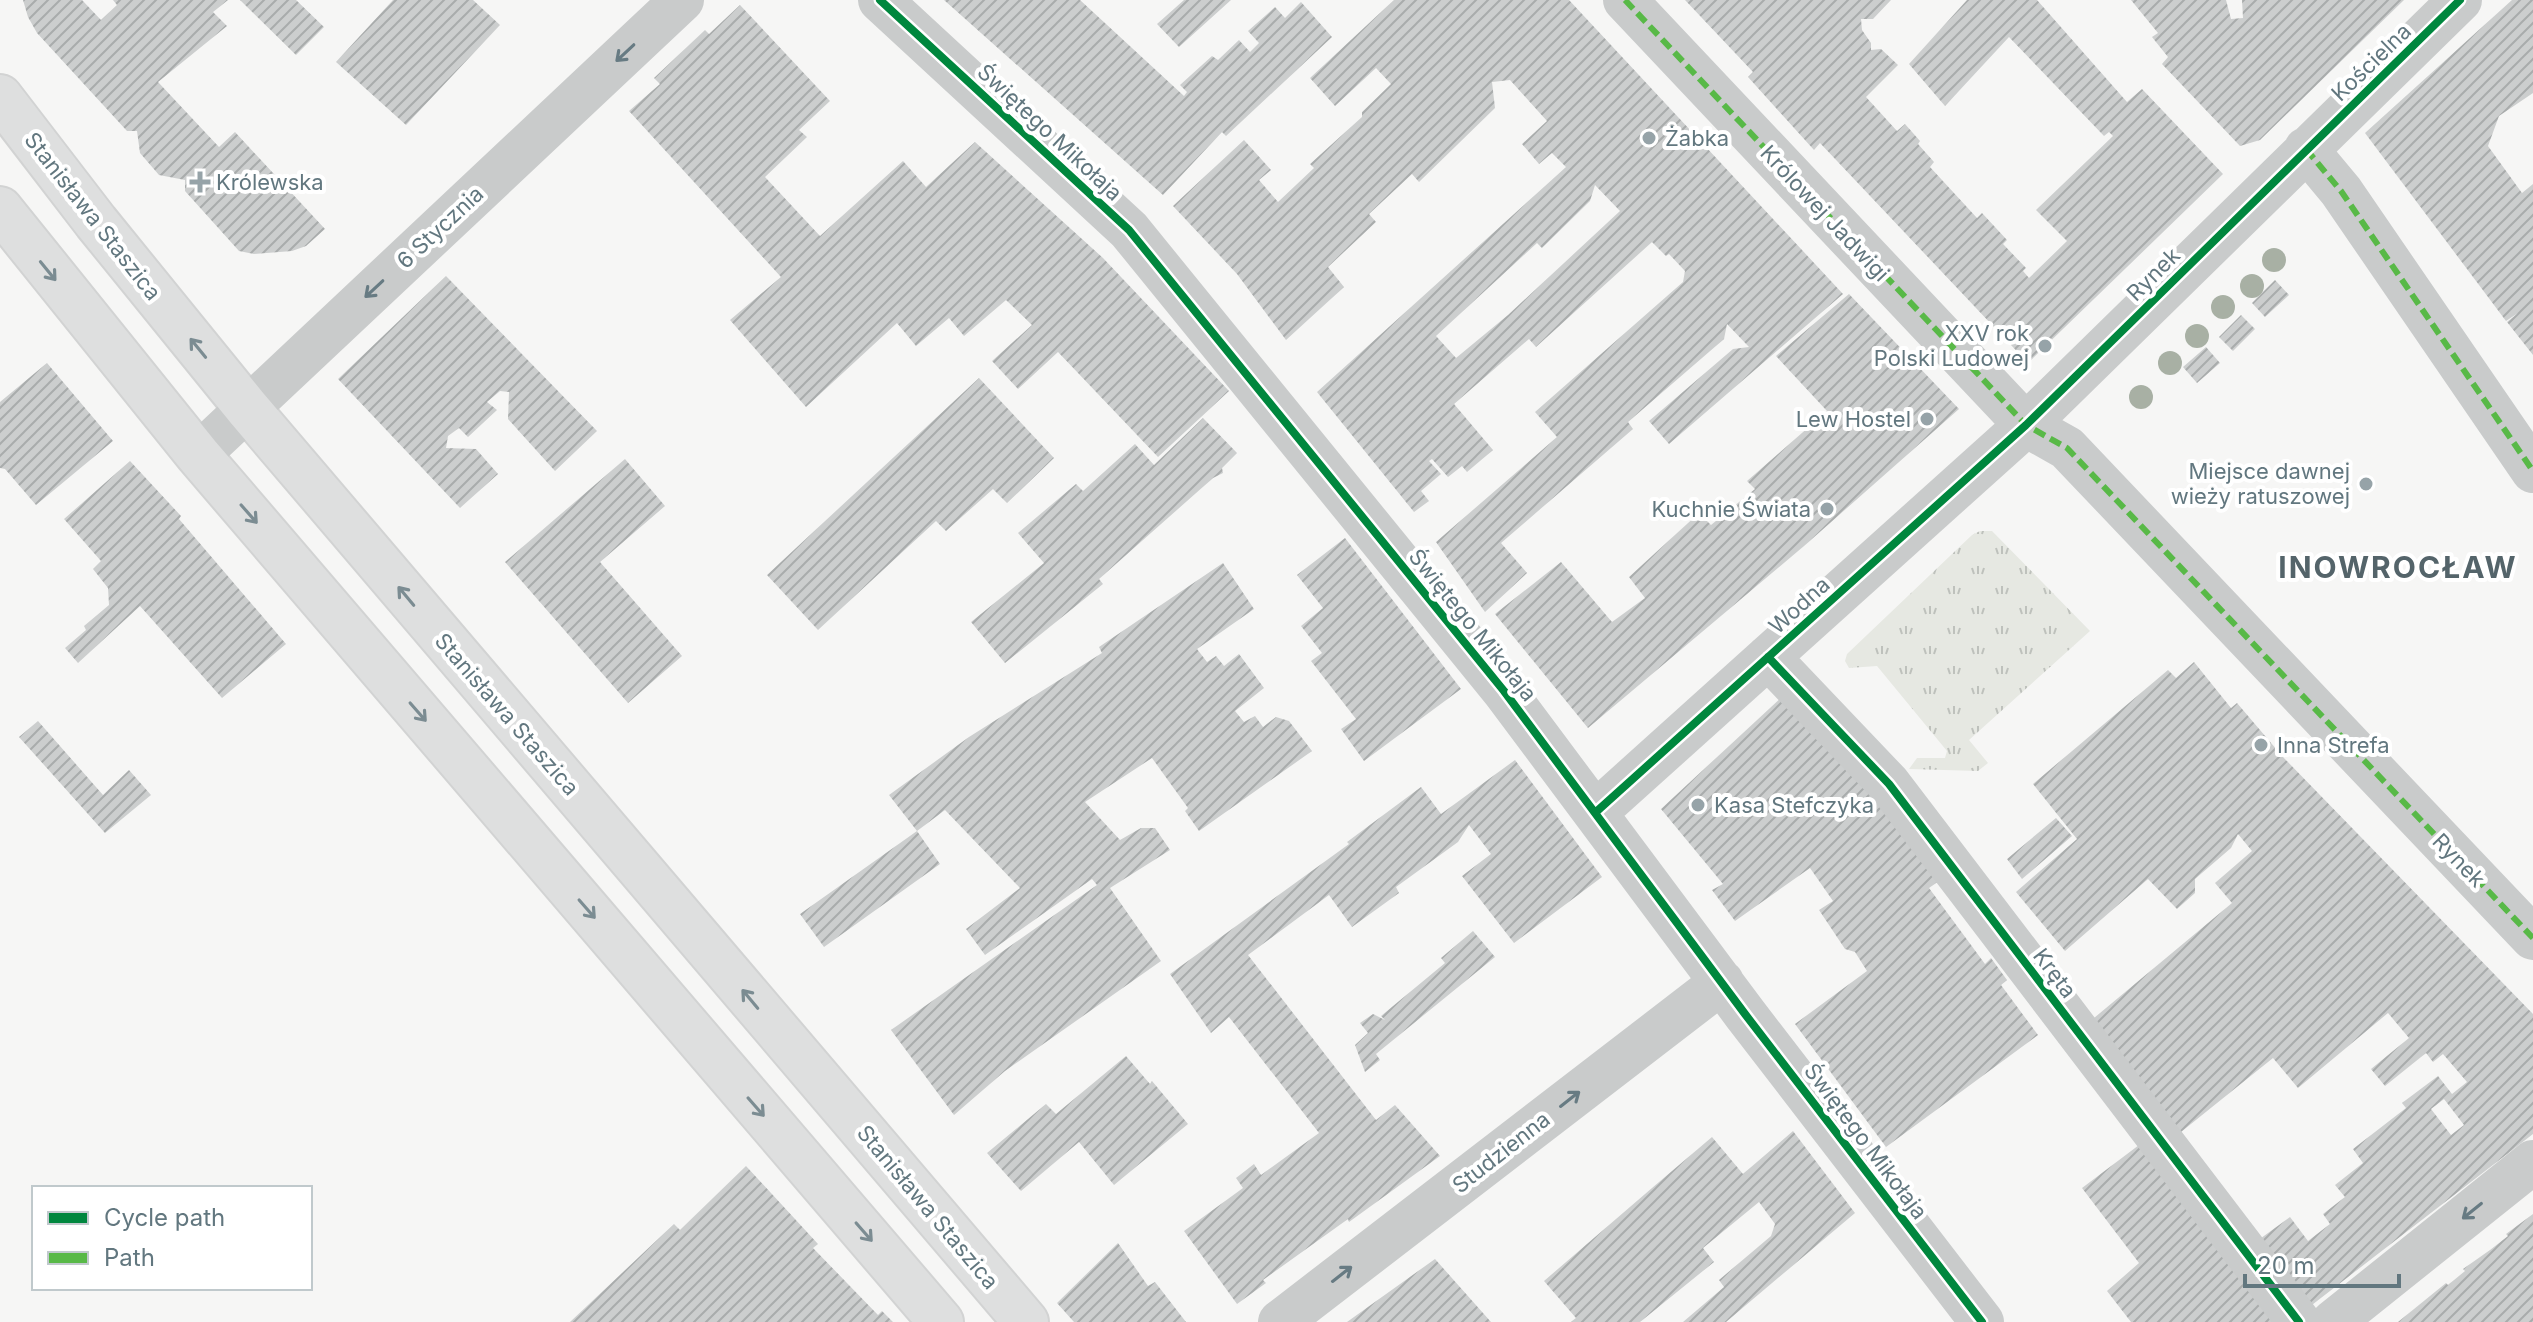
<svg xmlns="http://www.w3.org/2000/svg" width="2533" height="1322" viewBox="0 0 2533 1322" font-family="Inter,sans-serif">
<defs>
<pattern id="grass-tufts" width="24" height="20" patternUnits="userSpaceOnUse" patternTransform="scale(2)"><rect width="24" height="20" fill="#e6e8e2"/><path d="M3 7l-1-3M5 7V3M7 7l1-3M15 17l-1-3M17 17v-4M19 17l1-3" fill="none" stroke="#bec1bc"/></pattern>
<pattern id="building-hatch" width="6" height="6" patternUnits="userSpaceOnUse" patternTransform="scale(2)"><rect width="6" height="6" fill="#cccece"/><path d="M-1 1l2-2M0 6l6-6M5 7l2-2" fill="none" stroke="#a9acac"/></pattern>
</defs>
<rect width="100%" height="100%" fill="#f6f6f5"/>
<!-- grass -->
<path fill="url(#grass-tufts)" d="M1980 531H1992L2090 631 1969 740 1988 763 1978 771 1909 769 1917 758H1945L1947 751 1877 666 1849 668 1845 661 1847 654 1972 535Z"/>
<!-- building -->
<path fill="url(#building-hatch)" fill-rule="evenodd" d="M23 0H82L101 20 117 5 113 0H228L213 12 227 26 158 82 219 147 235 132 325 229 306 246 292 251 254 254 239 251 185 191V180L159 175 140 153 137 131H127L37 33 28 17Z
M240 0H296L324 27 296 55Z
M393 0H473L500 25 406 125 336 62Z
M944 0H1080L1184 96 1187 92 1180 85 1212 56 1218 60 1239 40 1250 52 1259 43 1248 31 1275 7 1285 18 1301 2 1332 37 1226 136 1222 132 1163 195Z
M1184 0H1231L1179 47 1157 24Z
M1394 0H1569L1843 294 1669 444 1649 421 1733 349 1749 347 1727 324 1724 339 1628 422 1633 429 1501 543 1527 573 1485 612 1436 542 1557 437 1535 412 1683 282 1685 271 1669 254 1666 256 1652 242 1536 347 1529 339 1454 404 1493 450 1467 472 1462 466 1448 477 1432 459 1429 461 1441 474 1421 491 1429 501 1414 512 1317 392 1566 167 1552 153 1539 164 1522 144 1547 121 1510 80 1492 82 1495 108 1419 182 1412 174 1369 214 1376 222 1328 267 1344 287 1286 340 1237 274 1173 206 1244 140 1271 170 1259 180 1278 202 1314 168 1310 164 1362 117V112L1391 84 1376 68 1335 106 1310 78ZM1595 185 1620 211 1508 315 1456 358 1436 336 1537 243 1542 248 1590 201Z
M1685 0H1891L1873 19H1861L1862 30 1871 43V50L1881 49 1898 65 1866 97 1897 131 1905 124 1920 141 1918 144 1934 162 1930 167 1977 218 1982 213 2007 240 2003 244 2026 268 2023 271 2029 278 2067 241 2036 210 2113 136 2109 132 2104 136 2009 37 1945 106 1909 64 1967 0H2037L2127 102 2142 89 2223 174 2028 363 1820 143 1814 150 1748 77 1753 72Z
M2131 0H2226L2231 19 2243 18 2242 0H2404L2260 140 2240 146 2162 64 2168 57 2152 37 2158 33Z
M2512 0H2533V93L2499 116 2488 146 2522 193 2533 184V355L2507 322 2518 313 2506 321 2365 133Z
M740 5 830 101 799 130 807 137 765 177 820 236 903 161 926 187 975 142 1103 258 1229 391 1158 457 1058 352 1018 389 992 361 1032 325 1006 300 964 336 949 318 916 346 897 323 806 407 730 320 781 277 629 111 660 84 654 78 705 30 709 34Z
M446 276 597 431 555 471 508 419 509 392 500 391 487 402 497 410 468 437 459 428 448 436 446 448 476 449 498 474 460 508 338 379Z
M2275 280 2289 295 2265 317 2252 303Z
M1849 294 1959 409 1804 546 1588 728 1495 614 1561 562 1612 622 1645 598 1629 577 1699 513 1711 525 1755 489 1747 481 1827 411 1776 356Z
M2241 315 2255 329 2233 351 2219 337Z
M2206 347 2220 363 2197 383 2183 367Z
M47 363 113 441 36 505 5 469 0 468V402Z
M979 378 1054 458 1007 503 993 489 946 531 936 521 818 630 767 575Z
M1203 418 1237 453 1222 468 1223 473 1213 478 1099 579 1103 584 1005 663 971 622 1044 563 1018 533 1076 484 1083 491 1135 444 1154 465Z
M625 459 665 506 600 562 682 656 628 703 505 562Z
M130 461 181 516 179 519 286 644 222 698 140 606 78 663 65 648 86 630 84 626 109 605 108 588 93 569 101 561 64 519Z
M1345 538 1461 689 1364 761 1341 729 1356 719 1311 661 1322 653 1301 626 1323 608 1297 575Z
M1223 563 1254 609 1197 649 1207 662 1216 656 1224 666 1239 654 1264 688 1235 711 1244 722 1255 716 1263 727 1276 717 1289 721 1312 751 1199 831 1185 811 1188 808 1152 758 1085 802 1120 840 1141 828H1155L1170 850 1110 888 1161 961 1005 1071 954 1115 891 1030 1097 885 1092 879 985 955 966 929 1020 888 945 810 917 831 889 795 969 737 1102 653 1099 647Z
M2194 662 2231 708 2237 703 2283 757 2533 1014V1134L2308 1308 2257 1241 2290 1217 2308 1241 2330 1224 2323 1214 2345 1197 2335 1185 2363 1163 2353 1149 2406 1108 2402 1103 2438 1076 2452 1094 2467 1082 2443 1054 2433 1062 2426 1053 2385 1086 2371 1069 2409 1038 2388 1013 2298 1088 2273 1058 2181 1132 2094 1018 2232 903 2215 883 2252 851 2238 834 2231 848 2195 879V893L2177 909 2148 879 2065 951 2016 892 2077 839 2033 784 2168 670 2176 678ZM2444 1099 2464 1125 2451 1135 2431 1109Z
M1784 695 1943 878 1929 888 1985 964 1991 958 2007 980 2001 985 2038 1035 1886 1147 1795 1024 1867 971 1855 952 1845 949 1819 910 1833 901 1810 868 1735 921 1712 890 1723 884 1661 809Z
M38 721 103 795 129 770 151 795 105 833 19 737Z
M1515 760 1602 877 1514 943 1462 876 1491 854 1469 825 1458 842 1396 887 1399 893 1352 927 1329 895 1248 955 1376 1120 1395 1105 1440 1156 1349 1222 1348 1219 1263 1280 1266 1283 1237 1304 1184 1231 1243 1188 1236 1178 1254 1164 1261 1175 1319 1133 1229 1017 1211 1033 1170 974 1349 844 1347 842 1421 787 1441 814Z
M2056 818 2072 836 2022 879 2007 859Z
M917 831 940 864 824 947 800 914Z
M1473 931 1495 957 1376 1054 1380 1060 1365 1072 1355 1045 1368 1033 1360 1023 1373 1014 1385 1020 1381 1016 1445 963 1441 958Z
M1126 1056 1150 1084 1152 1081 1188 1124 1114 1185 1079 1142 1021 1191 987 1153 1046 1104 1056 1114Z
M1793 1131 1855 1213 1726 1322H1683L1724 1287 1719 1280 1771 1236 1775 1224 1759 1202 1703 1248 1714 1262 1640 1322H1571L1576 1318 1544 1281 1652 1188 1712 1137 1743 1174Z
M2143 1142 2280 1322H2131L2107 1291 2139 1263 2082 1188Z
M746 1166 818 1244 813 1248 878 1315 882 1311 893 1322H570L674 1224 680 1230Z
M2533 1214V1322H2398L2446 1283 2448 1285 2465 1271 2463 1269 2490 1250 2508 1236 2506 1234Z
M1118 1243 1148 1286 1155 1282 1186 1322H1074L1057 1303Z
M1435 1259 1491 1322H1347Z"/>
<g fill="none" stroke-linecap="round" stroke-linejoin="round">
<defs>
<path id="secondary" d="M0 97 96 222 247 408 1026 1322
M0 209 198 455 941 1322"/>
</defs>
<!-- secondary casing -->
<use href="#secondary" stroke="#d2d3d3" stroke-width="48"/>
<!-- street -->
<path stroke="#c9cbcb" stroke-width="44" d="M880 0 1129 230 1504 691 1745 1014 1982 1322
M1625 0 2026 425 2067 448 2533 938
M2306 149 2341 191 2533 471
M198 455 682 0
M1768 657 1889 784 2299 1322
M1596 812 2026 425 2460 0
M1280 1322 1722 982
M2333 1322 2533 1162"/>
<!-- secondary -->
<use href="#secondary" stroke="#dedfdf" stroke-width="44"/>
<!-- quiet -->
<path stroke="#58b947" stroke-width="6" stroke-dasharray="12 6" stroke-linecap="butt" d="M1625 0 2026 425 2067 448 2533 938
M2306 149 2341 191 2533 471"/>
<defs>
<path id="cycleway" d="M880 0 1129 230 1504 691 1745 1014 1982 1322
M1768 657 1889 784 2299 1322
M1596 812 2026 425 2460 0"/>
</defs>
<!-- cycleway casing -->
<use href="#cycleway" stroke="#fff" stroke-width="13"/>
<!-- cycleway -->
<use href="#cycleway" stroke="#00873e" stroke-width="8"/>
</g>
<!-- trees -->
<g fill="#a8b0a4">
<circle cx="2274" cy="260" r="12"/>
<circle cx="2252" cy="286" r="12"/>
<circle cx="2223" cy="307" r="12"/>
<circle cx="2197" cy="336" r="12"/>
<circle cx="2170" cy="363" r="12"/>
<circle cx="2141" cy="397" r="12"/>
</g>
<!-- one-way arrows -->
<defs><path id="oneway-shaft" d="M-6 0H5M1.5-3L5.5 0L1.5 3" fill="none" stroke-width="1.6" stroke-linecap="round" stroke-linejoin="round" transform="scale(2)"/></defs>
<g stroke="#677b83">
<use href="#oneway-shaft" transform="translate(625 53) rotate(137)"/>
<use href="#oneway-shaft" transform="translate(374 289) rotate(137)"/>
<use href="#oneway-shaft" transform="translate(1570 1099) rotate(-38)"/>
<use href="#oneway-shaft" transform="translate(2472 1211) rotate(141)"/>
<use href="#oneway-shaft" transform="translate(1342 1274) rotate(-38)"/>
</g>
<g stroke="#7b8c92">
<use href="#oneway-shaft" transform="translate(48 271) rotate(51)"/>
<use href="#oneway-shaft" transform="translate(198 348) rotate(-129)"/>
<use href="#oneway-shaft" transform="translate(249 514) rotate(49)"/>
<use href="#oneway-shaft" transform="translate(406 596) rotate(-130)"/>
<use href="#oneway-shaft" transform="translate(418 712) rotate(49)"/>
<use href="#oneway-shaft" transform="translate(587 909) rotate(49)"/>
<use href="#oneway-shaft" transform="translate(750 999) rotate(-130)"/>
<use href="#oneway-shaft" transform="translate(756 1107) rotate(49)"/>
<use href="#oneway-shaft" transform="translate(864 1232) rotate(49)"/>
</g>
<!-- markers -->
<g fill="#96a3a8" stroke="#fff" stroke-width="3">
<circle cx="1649" cy="138" r="8"/>
<path d="M196 170h8v8h8v8h-8v8h-8v-8h-8v-8h8z"/>
<circle cx="2045" cy="346" r="8"/>
<circle cx="1927" cy="419" r="8"/>
<circle cx="2366" cy="484" r="8"/>
<circle cx="1827" cy="509" r="8"/>
<circle cx="2261" cy="745" r="8"/>
<circle cx="1698" cy="805" r="8"/>
</g>
<g text-anchor="middle" dominant-baseline="central" stroke-width="8" stroke-linejoin="round" paint-order="stroke">
<!-- street labels -->
<g font-size="22" fill="#62777f" stroke="#fff">
<text transform="translate(2371 62) rotate(-44)">Kościelna</text>
<text transform="translate(1050 132) rotate(43)">Świętego Mikołaja</text>
<text transform="translate(1825 213) rotate(47)">Królowej Jadwigi</text>
<text transform="translate(93 216) rotate(52)">Stanisława Staszica</text>
<text transform="translate(440 227) rotate(-43)">6 Stycznia</text>
<text transform="translate(2153 274) rotate(-45)">Rynek</text>
<text transform="translate(1799 605) rotate(-42)">Wodna</text>
<text transform="translate(1473 625) rotate(51)">Świętego Mikołaja</text>
<text transform="translate(507 714) rotate(49)">Stanisława Staszica</text>
<text transform="translate(2459 860) rotate(46)">Rynek</text>
<text transform="translate(2055 973) rotate(53)">Kręta</text>
<text transform="translate(1866 1141) rotate(53)">Świętego Mikołaja</text>
<text transform="translate(1501 1152) rotate(-38)">Studzienna</text>
<text transform="translate(928 1207) rotate(50)">Stanisława Staszica</text>
</g>
<!-- poi labels -->
<g font-size="22" fill="#62777f" stroke="#fff" text-anchor="start">
<text x="1665" y="138">Żabka</text>
<text x="216" y="182">Królewska</text>
<text x="2029" y="333" text-anchor="end">XXV rok<tspan x="2029" dy="25">Polski Ludowej</tspan></text>
<text x="1911" y="419" text-anchor="end">Lew Hostel</text>
<text x="2350" y="471" text-anchor="end">Miejsce dawnej<tspan x="2350" dy="25">wieży ratuszowej</tspan></text>
<text x="1811" y="509" text-anchor="end">Kuchnie Świata</text>
<text x="2277" y="745">Inna Strefa</text>
<text x="1714" y="805">Kasa Stefczyka</text>
</g>
<!-- district labels -->
<g font-size="30" font-weight="bold" letter-spacing="2" fill="#54646a" stroke="#fff">
<text x="2398" y="567">INOWROCŁAW</text>
</g>
</g>
<!-- legend -->
<rect x="32" y="1186" width="280" height="104" fill="#ffffff" stroke="#c0c9cc" stroke-width="2"/>
<rect x="48" y="1212" width="40" height="12" fill="#00873e" stroke="#c0c9cc" stroke-width="2"/>
<text x="104" y="1226" font-size="24" fill="#62777f">Cycle path</text>
<rect x="48" y="1252" width="40" height="12" fill="#58b947" stroke="#c0c9cc" stroke-width="2"/>
<text x="104" y="1266" font-size="24" fill="#62777f">Path</text>
<!-- scale -->
<path d="M2245 1274v12h154v-12" fill="none" stroke="#62777f" stroke-width="4"/>
<text x="2257" y="1274" font-size="24" fill="#62777f" stroke="#ffffff" stroke-width="6" paint-order="stroke">20 m</text>
</svg>
